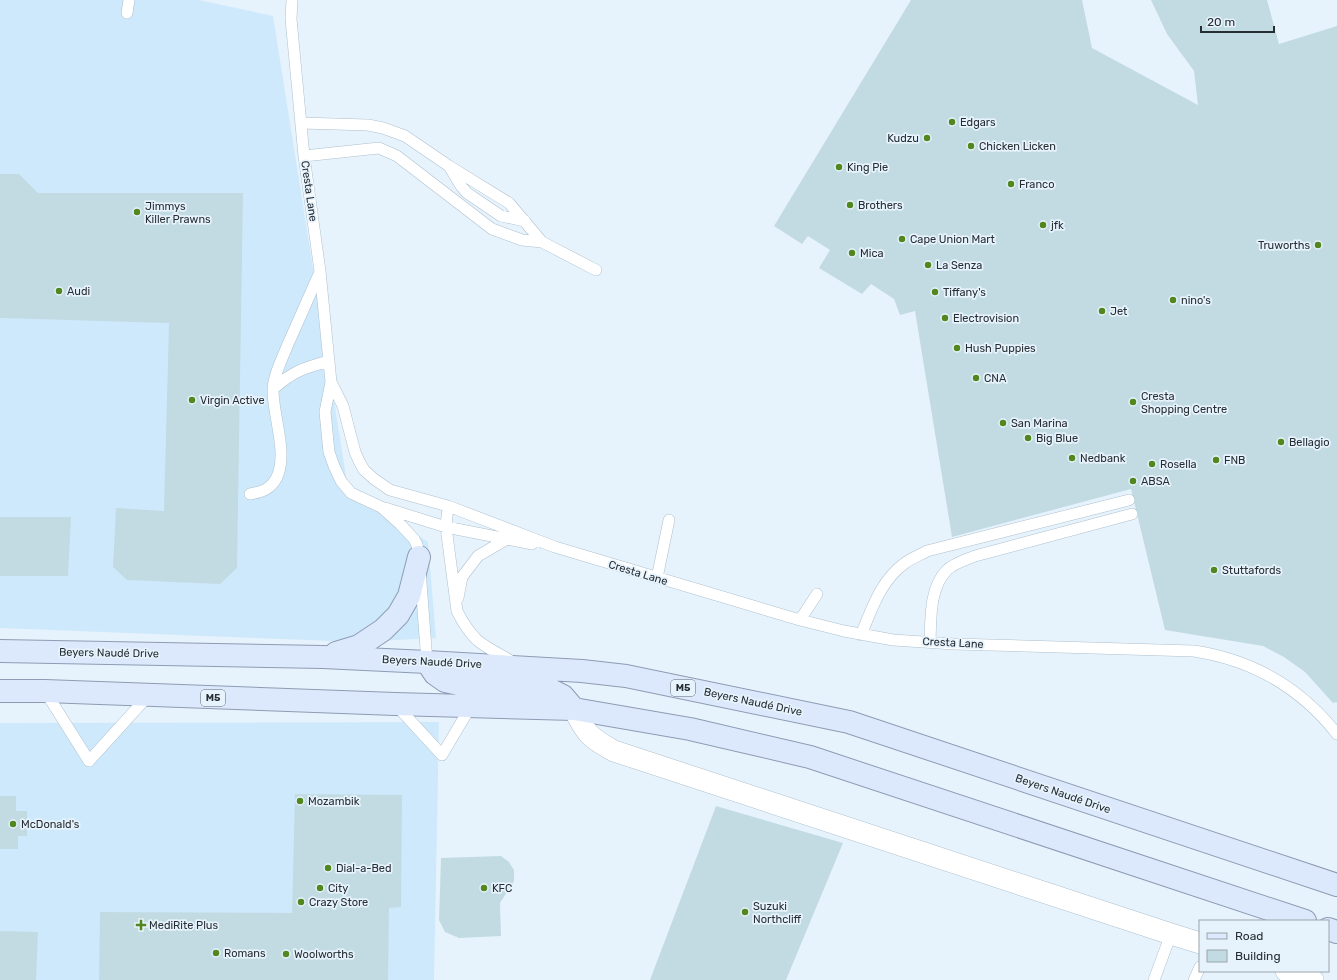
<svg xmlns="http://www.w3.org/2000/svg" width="1337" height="980" viewBox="0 0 1337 980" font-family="Rubik,sans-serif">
<rect width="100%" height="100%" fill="#e7f3fc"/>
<!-- built -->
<path fill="#cee9fc" d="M0 0H199L273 16 348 489 428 542 436 638 358 642 0 628Z
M439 722 434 980H0V723Z"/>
<!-- building -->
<path fill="#c2dbe3" d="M911 0H1082L1092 48 1198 105 1194 71 1167 34 1151 0H1267L1279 44 1337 26V702L1333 703 1305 672 1284 657 1263 646 1165 630 1131 489 952 537 915 311 900 315 894 299 871 284 862 294 819 268 830 250 808 236 802 244 774 226Z
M0 174H19L38 193H243L237 568 220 584 127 580 113 567 116 508 164 511 169 323 0 318Z
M0 517H71L68 576H0Z
M295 794 402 795 401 907 389 908 388 980H99L100 912 292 913Z
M0 796H16V811H27V836H18V849H0Z
M716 806 843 843 786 980H650Z
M501 856 509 862 514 870V881L500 903 501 936 459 938 445 932 439 920 441 858Z
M0 931 38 932 36 980H0Z"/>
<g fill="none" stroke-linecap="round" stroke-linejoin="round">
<defs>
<path id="lane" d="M292 0 291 19 304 156 320 271 331 382 325 412 329 452 334 466 341 481 351 493 381 507 400 524 414 539 417 545 419 557 427 662
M127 13 129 0
M301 123 368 125 383 128 405 136 449 166 509 203 542 242
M304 156 379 148 397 156 492 229 522 240 542 242 596 270
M449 166 461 186 467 193 501 216 525 221
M331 382 343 406 355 452 359 461 364 470 374 479 390 490 448 506 555 547 800 620 844 631 893 640 954 644 1194 651C1253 660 1300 687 1337 734
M273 389C293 371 304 368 329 361
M250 494C262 492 271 489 277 477 288 453 273 416 273 390 273 376 283 357 288 344 299 320 309 296 320 272
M448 506 446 527 457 611C462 621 469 632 477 640 488 649 501 655 513 662
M385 508 446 527 507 539
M657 578 669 520
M458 598 462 577 478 556 507 539 532 544
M800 620 817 594
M861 635C872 608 881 580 905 563 912 558 920 555 927 551L1129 500
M930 642C931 620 929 588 947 570 954 563 965 560 975 556L1132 514
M45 691 89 761 149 695
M396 705 442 755 471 706
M1154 980 1171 934
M1194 980 1200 967"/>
<path id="street" d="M574 709C585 733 590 738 614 751L1171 934 1200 943
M1286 971 1313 980"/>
<path id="primary" d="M0 651 323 657 427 662 582 671 626 676 849 722 1337 885
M336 653 359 646 383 630 398 615 409 596 419 557
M427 662 435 674 445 681 459 684 535 686 553 691 563 696 574 709
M0 691H45L395 704 574 709 690 729 810 757 1305 921
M1328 929 1337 932"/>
</defs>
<!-- lane casing -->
<use href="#lane" stroke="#adc0ce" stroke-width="12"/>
<!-- street casing -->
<use href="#street" stroke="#adc0ce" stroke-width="22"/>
<!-- primary casing -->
<use href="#primary" stroke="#8d9cb4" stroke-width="24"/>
<!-- lane -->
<use href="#lane" stroke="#fff" stroke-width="11"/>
<!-- street -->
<use href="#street" stroke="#fff" stroke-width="21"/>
<!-- primary -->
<use href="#primary" stroke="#dce8fb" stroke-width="22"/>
</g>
<!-- markers -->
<g fill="#52871f" stroke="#e7f3fc" stroke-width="1.5">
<circle cx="952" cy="122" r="4"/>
<circle cx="927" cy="138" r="4"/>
<circle cx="971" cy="146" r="4"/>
<circle cx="839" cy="167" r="4"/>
<circle cx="1011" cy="184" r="4"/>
<circle cx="850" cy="205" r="4"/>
<circle cx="137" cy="212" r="4"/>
<circle cx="1043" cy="225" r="4"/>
<circle cx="902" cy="239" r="4"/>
<circle cx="1318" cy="245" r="4"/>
<circle cx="852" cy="253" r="4"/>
<circle cx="928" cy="265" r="4"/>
<circle cx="59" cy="291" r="4"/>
<circle cx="935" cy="292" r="4"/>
<circle cx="1173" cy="300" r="4"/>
<circle cx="1102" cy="311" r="4"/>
<circle cx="945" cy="318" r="4"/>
<circle cx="957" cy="348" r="4"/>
<circle cx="976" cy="378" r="4"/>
<circle cx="192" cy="400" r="4"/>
<circle cx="1133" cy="402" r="4"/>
<circle cx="1003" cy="423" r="4"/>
<circle cx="1028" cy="438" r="4"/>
<circle cx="1281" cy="442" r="4"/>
<circle cx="1072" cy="458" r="4"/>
<circle cx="1216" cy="460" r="4"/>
<circle cx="1152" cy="464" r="4"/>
<circle cx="1133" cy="481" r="4"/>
<circle cx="1214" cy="570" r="4"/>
<circle cx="300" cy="801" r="4"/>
<circle cx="13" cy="824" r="4"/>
<circle cx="328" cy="868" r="4"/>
<circle cx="320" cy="888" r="4"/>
<circle cx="484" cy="888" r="4"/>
<circle cx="301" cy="902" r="4"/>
<circle cx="745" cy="912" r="4"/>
<path d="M139 919h4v4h4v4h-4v4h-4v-4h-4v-4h4z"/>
<circle cx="216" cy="953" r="4"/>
<circle cx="286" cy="954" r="4"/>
</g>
<g text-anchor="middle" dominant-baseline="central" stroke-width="3.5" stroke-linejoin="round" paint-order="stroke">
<!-- shield labels -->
<g fill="#e7f3fc" stroke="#60686f" stroke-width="1">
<rect x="671" y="680" width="24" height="16" rx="3"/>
<rect x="201" y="690" width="24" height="16" rx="3"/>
</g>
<g font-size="10" font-weight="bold" fill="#262d33">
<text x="683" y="688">M5</text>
<text x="213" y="698">M5</text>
</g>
<!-- poi labels -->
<g font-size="11" fill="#262d33" stroke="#e7f3fc" text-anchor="start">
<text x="960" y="122">Edgars</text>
<text x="919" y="138" text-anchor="end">Kudzu</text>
<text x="979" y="146">Chicken Licken</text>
<text x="847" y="167">King Pie</text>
<text x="1019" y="184">Franco</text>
<text x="858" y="205">Brothers</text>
<text x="145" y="206">Jimmys<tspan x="145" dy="13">Killer Prawns</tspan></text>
<text x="1051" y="225">jfk</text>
<text x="910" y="239">Cape Union Mart</text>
<text x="1310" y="245" text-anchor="end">Truworths</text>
<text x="860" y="253">Mica</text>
<text x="936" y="265">La Senza</text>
<text x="67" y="291">Audi</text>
<text x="943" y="292">Tiffany's</text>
<text x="1181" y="300">nino's</text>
<text x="1110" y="311">Jet</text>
<text x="953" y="318">Electrovision</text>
<text x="965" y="348">Hush Puppies</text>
<text x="984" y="378">CNA</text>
<text x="1141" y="396">Cresta<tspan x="1141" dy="13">Shopping Centre</tspan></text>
<text x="200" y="400">Virgin Active</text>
<text x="1011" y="423">San Marina</text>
<text x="1036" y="438">Big Blue</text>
<text x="1289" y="442">Bellagio</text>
<text x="1080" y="458">Nedbank</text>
<text x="1224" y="460">FNB</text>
<text x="1160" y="464">Rosella</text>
<text x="1141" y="481">ABSA</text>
<text x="1222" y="570">Stuttafords</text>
<text x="308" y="801">Mozambik</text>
<text x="21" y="824">McDonald's</text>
<text x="336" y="868">Dial-a-Bed</text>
<text x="328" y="888">City</text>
<text x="492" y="888">KFC</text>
<text x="309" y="902">Crazy Store</text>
<text x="753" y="906">Suzuki<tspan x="753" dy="13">Northcliff</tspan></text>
<text x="149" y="925">MediRite Plus</text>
<text x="224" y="953">Romans</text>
<text x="294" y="954">Woolworths</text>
</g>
<!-- street labels -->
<g font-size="11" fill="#262d33" stroke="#e7f3fc">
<text transform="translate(309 191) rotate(82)">Cresta Lane</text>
<text transform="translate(638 573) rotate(17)">Cresta Lane</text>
<text transform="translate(953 643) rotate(3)">Cresta Lane</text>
<text transform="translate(109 653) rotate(1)">Beyers Naudé Drive</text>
<text transform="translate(432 662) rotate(3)">Beyers Naudé Drive</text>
<text transform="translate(753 702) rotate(12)">Beyers Naudé Drive</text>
<text transform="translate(1063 794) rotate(19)">Beyers Naudé Drive</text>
</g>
</g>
<!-- legend -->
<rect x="1199" y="920" width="130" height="52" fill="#e7f3fc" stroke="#9aa4ac"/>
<rect x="1207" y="933" width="20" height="6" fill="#dce8fb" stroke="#9aa4ac"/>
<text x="1235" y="940" font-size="12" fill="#262d33">Road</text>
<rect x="1207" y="950" width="20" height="12" fill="#c2dbe3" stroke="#9aa4ac"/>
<text x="1235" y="960" font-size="12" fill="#262d33">Building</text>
<!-- scale -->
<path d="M1201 26v6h73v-6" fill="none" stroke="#262d33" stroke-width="2"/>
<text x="1207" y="26" font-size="12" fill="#262d33" stroke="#e7f3fc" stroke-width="3" paint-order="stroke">20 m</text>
</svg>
